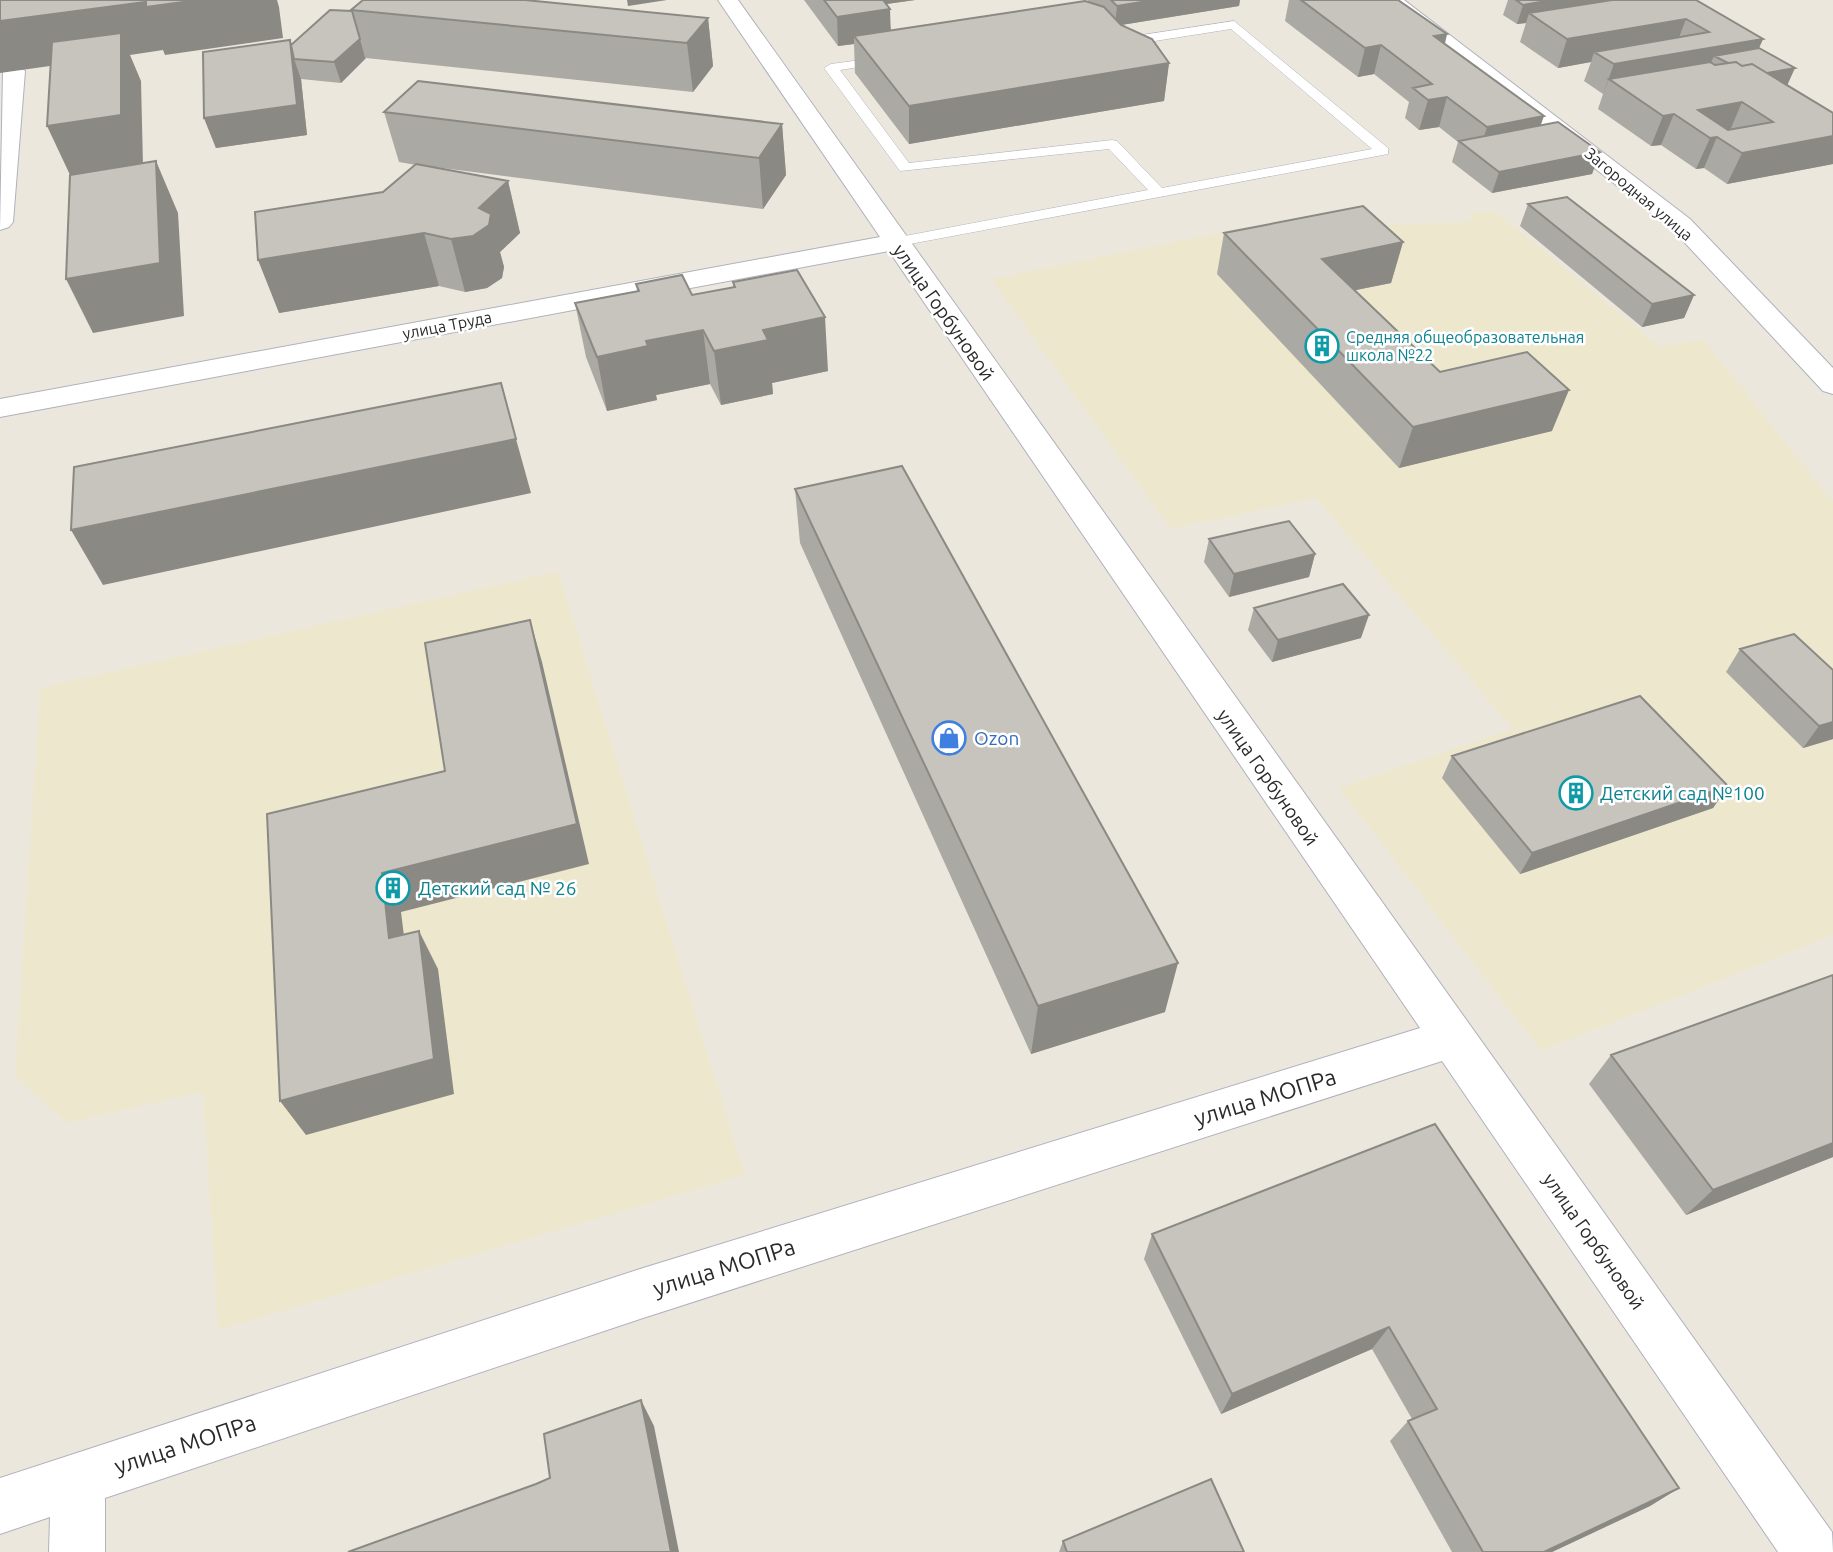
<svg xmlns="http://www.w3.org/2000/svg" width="1833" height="1552" viewBox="0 0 1833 1552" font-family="Ubuntu,sans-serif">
<rect width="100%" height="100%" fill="#ece7dd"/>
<!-- education -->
<path fill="#ede7cd" d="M1495 211 1660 347 1703 339 1833 502V935L1541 1051 1339 788 1513 729 1316 498 1171 529 991 279 1234 230 1470 222 1472 212Z
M558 571 745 1175 218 1330 203 1092 67 1123 15 1077 40 688Z"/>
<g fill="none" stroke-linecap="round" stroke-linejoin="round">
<defs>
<path id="lane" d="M1234 21 1388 148V154L894 247 889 245V239L1148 190 1109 149 900 171 824 68 831 64 890 56V62L840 70 909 163 1112 140 1117 141 1162 188 1372 149 1231 29 1142 43 1136 39 1142 35Z"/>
<path id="street" d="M718 0H738L1832 1532 1833 1552H1778L1442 1061 640 1319 105 1498V1552H49L50 1517 0 1534V1478L640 1269 1420 1028 889 251 0 417V399L880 237Z
M1381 0H1404L1690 219 1833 368V394L1823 391 1672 229Z
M14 64 25 71 13 222 9 227 0 230 3 71Z"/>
</defs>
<!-- lane casing -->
<use href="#lane" stroke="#b0b1bd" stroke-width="1"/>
<!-- street casing -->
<use href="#street" stroke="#b0b1bd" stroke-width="2"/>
<!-- lane -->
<use href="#lane" fill="#fff" fill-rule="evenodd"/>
<!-- street -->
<use href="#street" fill="#fff" fill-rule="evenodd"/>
</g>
<!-- wall -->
<path fill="#aba9a3" d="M804 0H915L886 4 891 30 1090 2 1087 0H1240L1239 6 1121 25 1169 63 1164 101 909 144 855 73 854 44 838 46Z
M1289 0H1398L1447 34 1445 44 1540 126 1600 152 1592 174 1492 193 1452 162 1458 142 1439 127 1419 130 1405 118 1409 102 1374 74 1358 77 1285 21Z
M1508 0H1696L1763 39 1759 48 1787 85 1833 113V164L1727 184 1704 168 1696 169 1661 145 1651 146 1598 109 1603 94 1584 81 1591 62 1558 68 1520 42 1526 23 1517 24 1503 15Z
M351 10 708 18 713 66 693 92 366 58 341 83 301 79 307 135 216 148 204 118 291 45 352 11Z
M384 112 782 124 786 175 763 209 419 165 508 181 520 233 500 252 504 267 502 278 487 288 465 292 439 286 279 313 383 192 416 165 399 162Z
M1528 204 1694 295 1684 318 1642 327 1520 226Z
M1224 233 1403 242 1391 283 1355 290 1440 372 1552 431 1399 468 1217 274Z
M733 282 828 371 772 383 773 394 721 405 710 384 656 395 657 400 607 411 586 357 575 303 637 291 636 284 692 295 733 287Z
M795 489 1165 1012 1031 1054 800 543Z
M1209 539 1315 554 1309 577 1229 597 1204 562Z
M1254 608 1361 638 1272 662 1248 630Z
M1740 649 1833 670V739L1803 748 1726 672Z
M1452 756 1728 786 1713 808 1520 874 1442 778Z
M1833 975V1157L1686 1215 1589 1084 1611 1055Z
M1435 1124 1679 1488 1650 1506 1552 1552H1452L1390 1441 1408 1421 1412 1419 1372 1349 1221 1414 1144 1259 1152 1234Z
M1063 1541 1244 1552H1059Z"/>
<!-- shaded-wall -->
<path fill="#8b8984" d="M198 0H277L279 7 283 38 165 55 163 50 130 55 141 81 143 166 71 177 47 126 121 56 0 73V21L146 2Z
M627 0H667L628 6Z
M866 0H915L866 7Z
M1154 0H1240L1239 6 1115 26 1117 6Z
M1552 0H1630L1529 13 1526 23 1517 24 1523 5Z
M890 9 891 38 854 36V44L838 46 837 17Z
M708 18 713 66 693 92 687 43Z
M1686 19 1675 48 1594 52 1591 62 1558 68 1567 39Z
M1447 34 1439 63 1434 36Z
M360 39 365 58H366L341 83 334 62Z
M1763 39 1750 68 1714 56 1705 76 1609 79 1603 94 1614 64Z
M290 40 296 59H294L301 79 307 135 216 148 204 118Z
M1381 45 1374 74 1358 77 1365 48Z
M1169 63 1164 101 909 144V106Z
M1795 68 1786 88 1752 76Z
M1447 97 1439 127 1419 130 1428 100Z
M1742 102 1729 133 1698 110Z
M1674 114 1661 145 1651 146 1663 116Z
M1544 116 1533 147 1478 156 1487 127Z
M782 124 786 175 763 209 759 158Z
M1833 136V164L1727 184 1742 153Z
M1717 137 1704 168 1696 169 1710 138Z
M1600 152 1592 174 1492 193 1499 172Z
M156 161 178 213 184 316 93 333 66 279Z
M508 181 520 233 500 252 504 267 502 278 487 288 465 292 451 239 479 208Z
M424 233 439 286 279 313 258 260Z
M1403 242 1391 283 1312 299 1322 259Z
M1694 295 1684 318 1642 327 1652 304Z
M825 317 828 371 772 383 773 394 721 405 714 351 763 330Z
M703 330 710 384 656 395 657 400 607 411 597 357 646 341Z
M1569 390 1552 431 1399 468 1413 427Z
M516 439 531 493 103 585 71 530Z
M1315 554 1309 577 1229 597 1234 574Z
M1369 615 1361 638 1272 662 1278 640Z
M530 620 542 662 589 864 401 912 409 976 389 938 382 873 577 824Z
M1833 722V739L1803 748 1819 726Z
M1728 786 1713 808 1520 874 1532 853Z
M419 931 438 969 454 1094 306 1135 280 1101Z
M1178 963 1165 1012 1031 1054 1038 1006Z
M1833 1143V1157L1686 1215 1713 1190Z
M1389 1327 1372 1349 1221 1414 1232 1394Z
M641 1400 654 1426 679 1552H671Z
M1679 1488 1650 1506 1552 1552H1544Z"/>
<!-- building -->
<path fill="#c7c4bd" stroke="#8b8984" stroke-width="2" fill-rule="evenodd" d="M0 0H198L146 7V2L0 21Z
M363 0H525L708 18 687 43 351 10Z
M824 0H883L890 9 837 17Z
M1111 0H1154L1117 6Z
M1301 0H1398L1447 34 1434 36 1544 116 1487 127 1447 97 1428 100 1413 88 1432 84 1381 45 1365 48Z
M1516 0H1552L1523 5Z
M1612 0H1696L1763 39 1614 64 1594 52 1709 32 1686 19 1567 39 1529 13Z
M1085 1 1104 7 1121 25 1152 39 1169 63 909 106 854 36Z
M330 10 352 11 360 39 334 62 294 59 291 45Z
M121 33V115L47 126 52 42Z
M290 40 297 105 204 118 203 52Z
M1759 48 1795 68 1767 73 1752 64 1742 66 1736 62 1728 63 1714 56Z
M1710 62 1715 65 1736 62 1742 66 1752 64 1833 113V136L1742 153 1717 137 1710 138 1674 114 1663 116 1609 79ZM1742 102 1773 122 1728 130 1698 110Z
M418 81 782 124 759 158 384 112Z
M1558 122 1600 152 1499 172 1459 141Z
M156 161 160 263 66 279 70 175Z
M416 164 508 181 479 208 491 214 489 225 473 236 451 239 424 233 258 260 255 212 383 192Z
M1567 197 1694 295 1652 304 1528 204Z
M1363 206 1403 242 1322 259 1440 372 1527 352 1569 390 1413 427 1224 233Z
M797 270 825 317 763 330 768 340 714 351 703 330 646 341 648 346 597 357 575 303 639 291 636 284 682 275 692 295 735 287 733 282Z
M501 383 516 439 71 530 74 467Z
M902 466 1178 963 1038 1006 795 489Z
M1289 521 1315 554 1234 574 1209 539Z
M1343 584 1369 615 1278 640 1254 608Z
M530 620 577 824 382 873 389 938 419 931 434 1059 280 1101 267 814 445 771 425 643Z
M1794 634 1833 670V722L1819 726 1740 649Z
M1640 696 1728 786 1532 853 1452 756Z
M1833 975V1143L1713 1190 1611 1055Z
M1435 1124 1679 1488 1544 1552H1483L1408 1421 1437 1409 1389 1327 1232 1394 1152 1234Z
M641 1400 671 1552H348L536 1484 550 1478 544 1434Z
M1211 1479 1244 1552H1067L1063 1541Z"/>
<!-- icons -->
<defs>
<symbol id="building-ring" viewBox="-11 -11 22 22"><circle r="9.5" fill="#fff" stroke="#0f9aa8" stroke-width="1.5"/><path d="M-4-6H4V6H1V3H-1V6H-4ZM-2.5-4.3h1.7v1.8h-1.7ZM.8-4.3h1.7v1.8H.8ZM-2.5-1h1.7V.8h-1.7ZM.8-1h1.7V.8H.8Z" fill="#0f9aa8"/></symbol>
<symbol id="shop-ring" viewBox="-11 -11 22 22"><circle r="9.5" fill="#fff" stroke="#3f7fe0" stroke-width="1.5"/><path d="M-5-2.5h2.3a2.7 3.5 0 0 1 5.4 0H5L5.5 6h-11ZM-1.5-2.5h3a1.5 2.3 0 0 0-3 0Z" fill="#3f7fe0"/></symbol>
</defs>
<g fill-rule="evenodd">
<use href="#building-ring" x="1303" y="327" width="38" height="38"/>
<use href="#shop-ring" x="930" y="719" width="38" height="38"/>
<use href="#building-ring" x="1557" y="774" width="38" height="38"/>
<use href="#building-ring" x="374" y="869" width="38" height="38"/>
</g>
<g text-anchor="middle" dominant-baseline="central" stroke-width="5" stroke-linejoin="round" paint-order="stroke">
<!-- far-street labels -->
<g font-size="16" fill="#2a2a2a" stroke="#fff">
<text transform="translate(1639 194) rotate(40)">Загородная улица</text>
<text transform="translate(447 325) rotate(-11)">улица Труда</text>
</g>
<!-- far-culture labels -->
<g font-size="16" fill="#0d838f" stroke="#fff" text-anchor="start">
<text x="1346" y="337">Средняя общеобразовательная<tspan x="1346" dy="18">школа №22</tspan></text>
</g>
<!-- street labels -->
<g font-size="19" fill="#2a2a2a" stroke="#fff">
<text transform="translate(944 312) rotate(55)">улица Горбуновой</text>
<text transform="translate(1268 777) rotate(55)">улица Горбуновой</text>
<text transform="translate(1594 1241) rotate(55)">улица Горбуновой</text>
</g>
<!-- shop labels -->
<g font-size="19" fill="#366cbe" stroke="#fff" text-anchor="start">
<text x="974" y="738">Ozon</text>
</g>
<!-- culture labels -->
<g font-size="19" fill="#0d838f" stroke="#fff" text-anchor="start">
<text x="1600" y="793">Детский сад №100</text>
<text x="418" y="888">Детский сад № 26</text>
</g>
<!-- near-street labels -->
<g font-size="23" fill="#2a2a2a" stroke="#fff">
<text transform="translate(1265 1097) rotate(-17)">улица МОПРа</text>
<text transform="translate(724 1267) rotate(-17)">улица МОПРа</text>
<text transform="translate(185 1444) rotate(-18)">улица МОПРа</text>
</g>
</g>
</svg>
